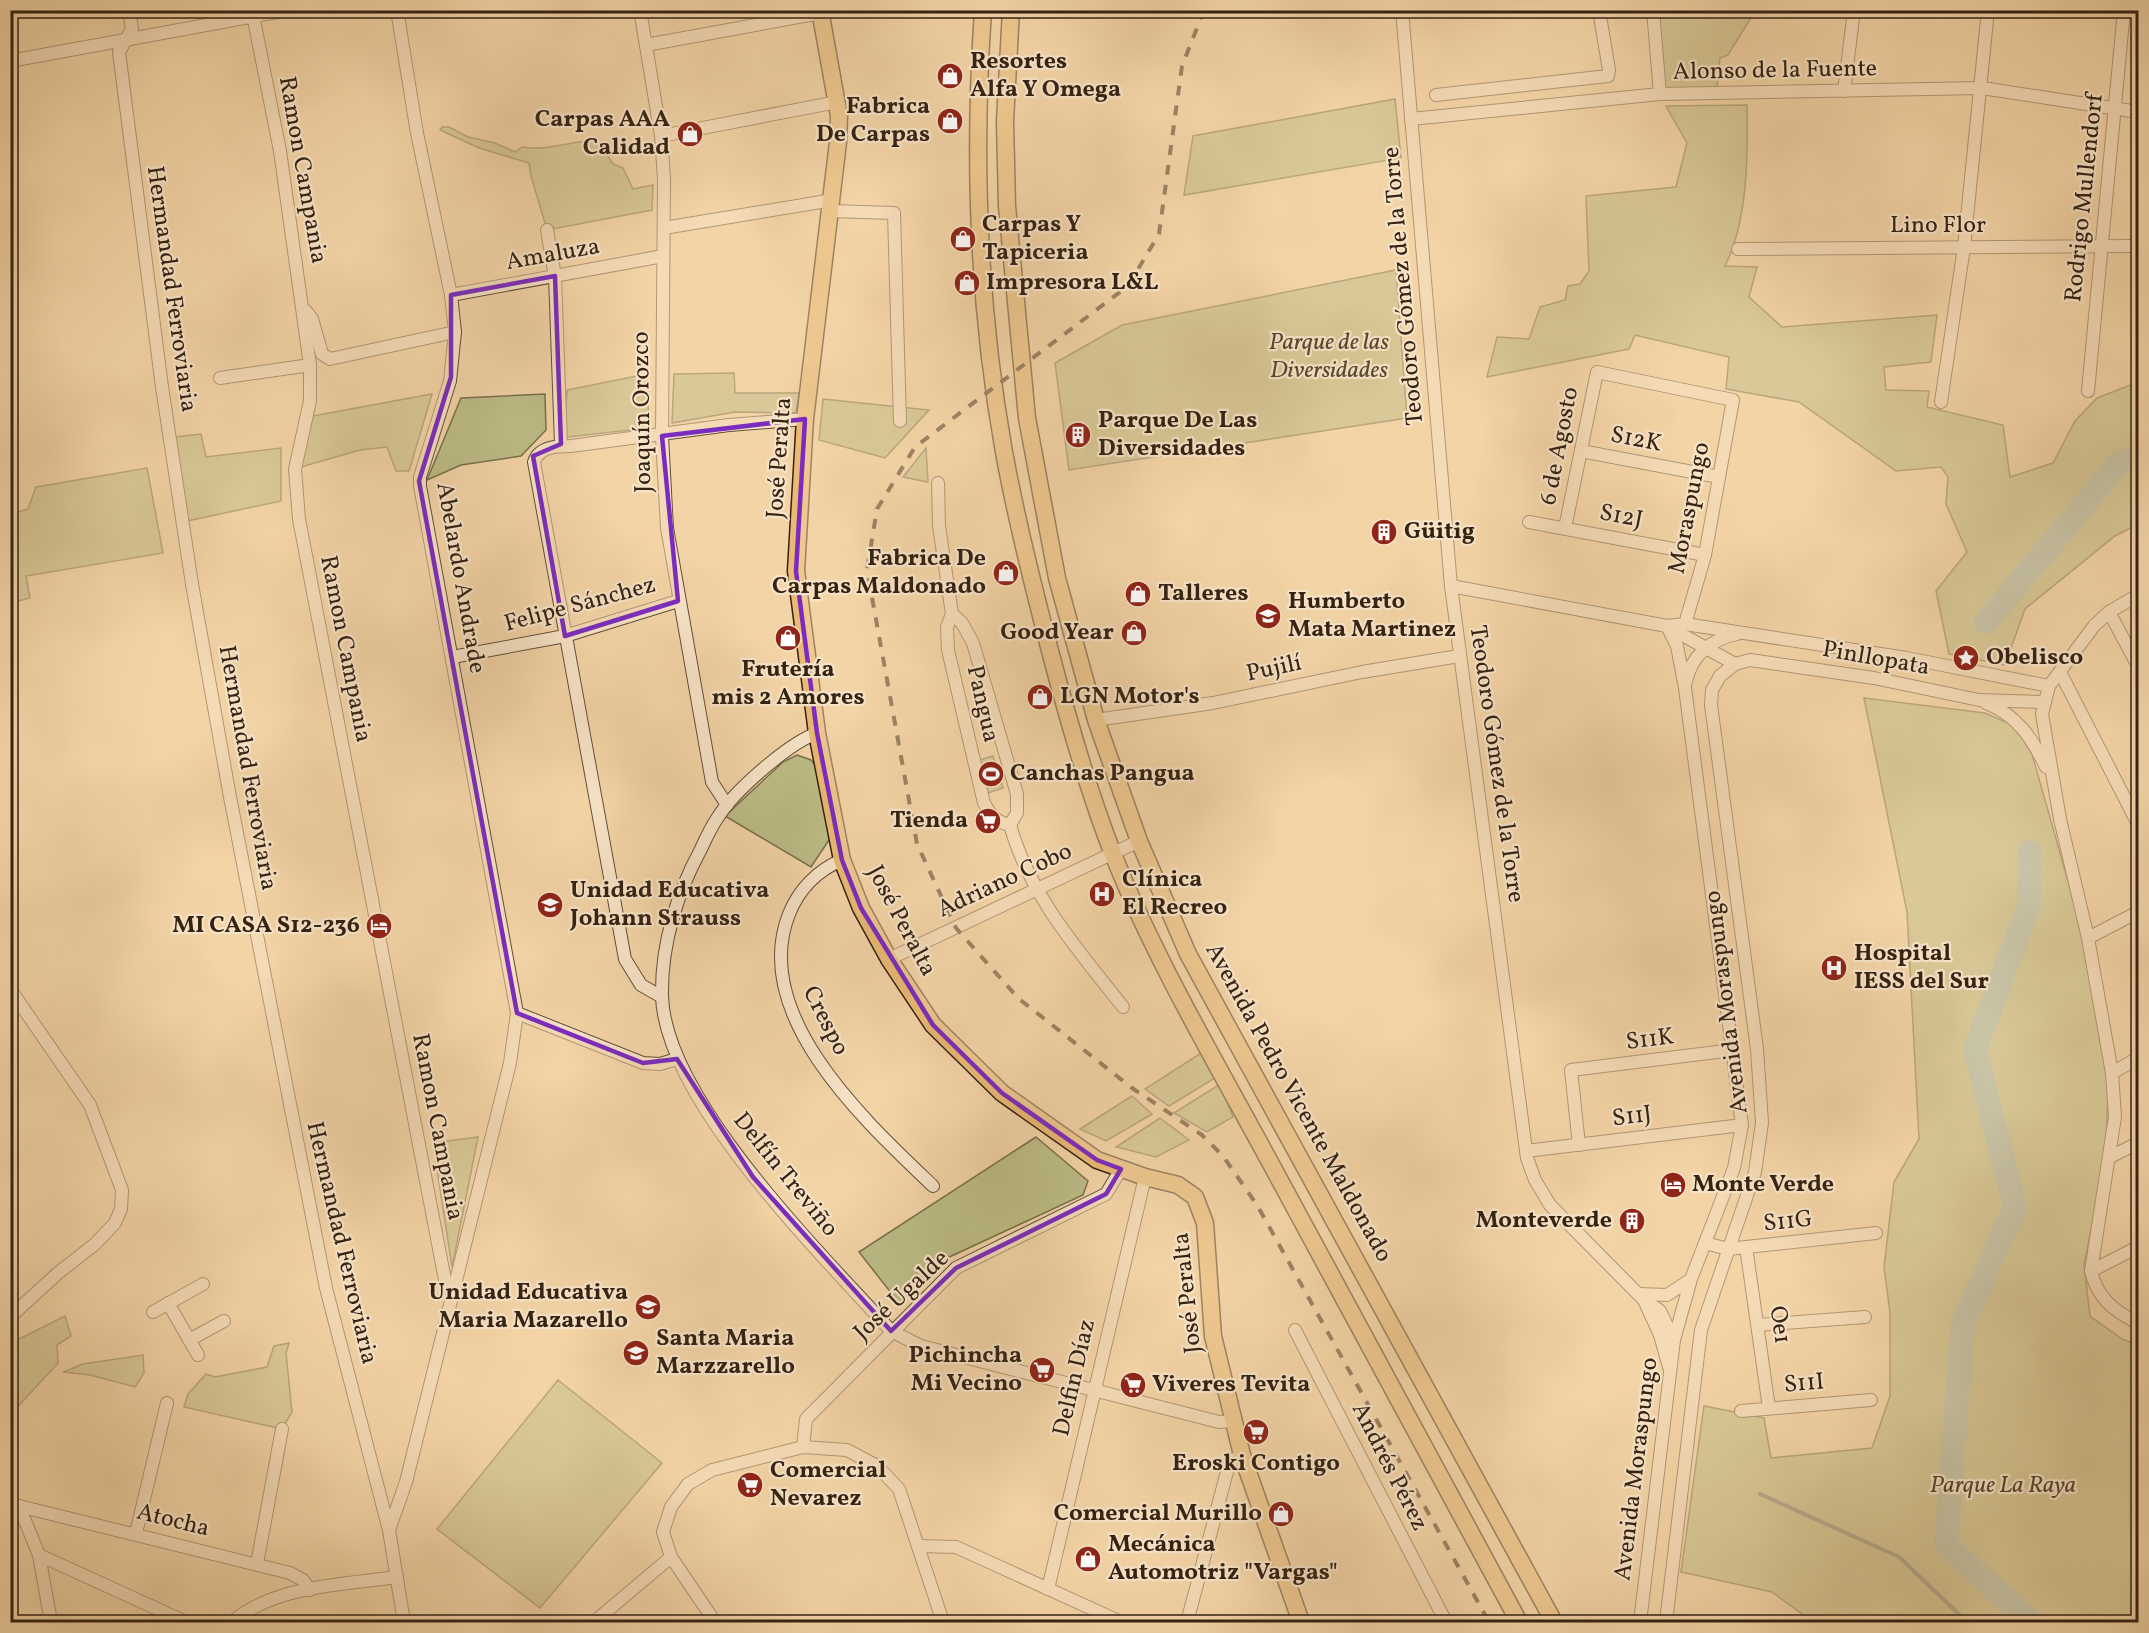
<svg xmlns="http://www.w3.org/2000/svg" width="2149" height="1633" font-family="Vollkorn,serif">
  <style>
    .green { fill: #bcbc86; stroke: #786f4c; stroke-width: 1.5 }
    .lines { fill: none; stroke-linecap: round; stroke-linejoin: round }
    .stream { stroke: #727c6e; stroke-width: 4 }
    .river { stroke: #9bb8ab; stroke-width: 24 }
    .minor-casing { stroke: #644e38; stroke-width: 14 }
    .major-casing { stroke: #342213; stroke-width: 19 }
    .minor { stroke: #f7e3c6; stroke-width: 12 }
    .major { stroke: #eaba74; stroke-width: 16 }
    .rail { stroke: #342213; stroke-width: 4; stroke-dasharray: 10 10; stroke-linecap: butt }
    .marked { fill: none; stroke: #7b2cbf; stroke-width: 4.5; stroke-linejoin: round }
    .labels { text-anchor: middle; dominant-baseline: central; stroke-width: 4.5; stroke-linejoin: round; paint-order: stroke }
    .poi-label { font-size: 24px; font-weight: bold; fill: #342213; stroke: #f7e3c6; text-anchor: start }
    .street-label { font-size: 24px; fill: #342213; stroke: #f7e3c6 }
    .park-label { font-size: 24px; font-style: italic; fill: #564830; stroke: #f7e3c6 }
  </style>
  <rect width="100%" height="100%" fill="#f3d4a7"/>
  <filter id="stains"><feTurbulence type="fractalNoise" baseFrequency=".00333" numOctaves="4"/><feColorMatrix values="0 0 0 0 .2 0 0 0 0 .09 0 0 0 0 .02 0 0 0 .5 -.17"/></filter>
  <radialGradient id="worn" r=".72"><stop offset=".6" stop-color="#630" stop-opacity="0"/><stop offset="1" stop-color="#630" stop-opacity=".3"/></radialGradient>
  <g class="green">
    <polygon points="1657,11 1755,11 1728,55 1720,58 1717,87 1660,89"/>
    <polygon points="1395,99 1401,158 1184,195 1193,136"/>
    <path d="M1747,105C1748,156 1748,220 1725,266L1757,267L1749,297L1782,327L1937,315L1931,362L1884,367L1886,390L1929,391L1927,407L2003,425L2010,477L2053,463L2075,421L2097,398L2138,382V524L2115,536L2025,609L2005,665L1949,654L1936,591L1967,552L1946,504L1948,477L1941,467L1896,471L1799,402L1726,389L1729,357L1635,335L1629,349L1487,377L1497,337L1529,339L1540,307L1565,300L1568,286L1580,284L1589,271L1586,196L1676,187L1687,143L1666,106Z"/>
    <path d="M442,127H449L468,137L495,143L515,152L522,147C547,151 572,141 597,140L613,164L623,168L633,189L653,185L652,210L547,230L531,176L529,163L479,148L440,130Z"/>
    <polygon points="1396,270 1407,418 1069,470 1055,363 1122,325"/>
    <polygon points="734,373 735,393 799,393 796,413 735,412 672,423 674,374"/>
    <polygon points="647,374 649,428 567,437 564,434 567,390"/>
    <polygon points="432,394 409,471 396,471 387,447 360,450 301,467 307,430 313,416"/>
    <polygon points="545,394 546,430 521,456 461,465 427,480 461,398"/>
    <polygon points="823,399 929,410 885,458 819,440"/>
    <polygon points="201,434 206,457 281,448 281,501 187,521 174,437"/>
    <polygon points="926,448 928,482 903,477"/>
    <polygon points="147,468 163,553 26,576 30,598 11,603 11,514 28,509 36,487"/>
    <polygon points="1864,698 1985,713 2015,726 2032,754 2084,938 2109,1073 2105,1160 2084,1265 2090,1316 2122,1339 2138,1345 2138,1622 1813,1622 1772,1592 1681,1572 1704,1406 1764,1418 1771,1458 1872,1448 1890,1396 1890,1313 1884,1267 1894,1182 1919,1139 1907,912"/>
    <polygon points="797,755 811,760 819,770 831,837 811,867 725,816 783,762"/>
    <polygon points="993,756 1003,788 988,793 979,760"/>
    <polygon points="1201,1053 1215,1078 1169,1106 1145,1089"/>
    <polygon points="1220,1084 1233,1117 1207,1132 1174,1113"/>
    <polygon points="1132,1096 1152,1114 1106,1141 1080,1129"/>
    <polygon points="1160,1118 1189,1140 1156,1157 1116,1147"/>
    <polygon points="478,1137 452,1267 433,1143"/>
    <polygon points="1036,1137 1088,1181 1083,1195 945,1259 899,1303 859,1252"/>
    <polygon points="65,1316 71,1336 57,1345 58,1363 11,1414 11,1343"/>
    <polygon points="289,1343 286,1353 292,1412 282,1429 184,1407 188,1394 206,1374 215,1377 267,1367 274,1346"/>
    <polygon points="143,1355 144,1373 135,1387 90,1375 63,1372 83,1364"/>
    <polygon points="558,1380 662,1463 540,1608 437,1529"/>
  </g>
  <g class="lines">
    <polyline class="stream" points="1760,1494 1899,1557 1963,1618 1986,1622"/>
    <g class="river">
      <polyline points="1986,622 2119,463 2138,458"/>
      <polyline points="2029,852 2029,905 1975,1050 2015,1207 1963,1324 1946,1545 2031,1622"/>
    </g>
    <defs>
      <g id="minor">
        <polyline points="129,10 132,29 119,52 162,387 192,584 230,797 326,1288 389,1530 404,1622"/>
        <polyline points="252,10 280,151 310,365 310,401 295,469 299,519 445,1280 453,1291"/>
        <polyline points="640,10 661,136 664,179 662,436 667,528 712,782 727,805"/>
        <polyline points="1402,10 1451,586 1527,1158 1535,1180 1550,1205 1644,1300 1660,1335 1669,1367"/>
        <polyline points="1653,10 1660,94"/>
        <polyline points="646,45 820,13"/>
        <polyline points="10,61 288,10"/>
        <polyline points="1844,91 1854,10"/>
        <polyline points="1436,95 1608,76 1609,70 1599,10"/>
        <polyline points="1411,119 1660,94 1982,88 2138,112"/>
        <polyline points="661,136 837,102"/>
        <polyline points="831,211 894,213 900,421"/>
        <polyline points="664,228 833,200"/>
        <polyline points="547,230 555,276 561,444"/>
        <polyline points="1738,249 2138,246"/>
        <polyline points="451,295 663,256"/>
        <polyline points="306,311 312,319 322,354 330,359 455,332"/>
        <polyline points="220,378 310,365"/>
        <polyline points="2088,391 2124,10"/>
        <polyline points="1941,402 1964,247 1988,10"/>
        <polyline points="1581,451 1719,477"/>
        <path d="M938,483L939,526L952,614L947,627L948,650L984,803C991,816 996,822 1010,825"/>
        <polyline points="1529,522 1705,555"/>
        <polyline points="1565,528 1597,372 1733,400 1705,555 1685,624"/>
        <polyline points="1451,586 1667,626 1685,624 1907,658 2049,686"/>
        <path d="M2138,595L2109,612L2094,626L2049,686L2042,714L2060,819L2088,938L2112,1073L2115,1117L2091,1271C2097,1298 2114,1311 2138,1323"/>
        <polyline points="2109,612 2138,666"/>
        <path d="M952,614L962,623L973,643L1017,794V813L1010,825C1030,896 1078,950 1123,1007"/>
        <polyline points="1668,627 1735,664"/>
        <polyline points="458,656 565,636 678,601"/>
        <polyline points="2060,672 2138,824"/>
        <path d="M1686,682C1691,656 1711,639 1737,634"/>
        <path d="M1986,703C2017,715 2032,738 2046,767"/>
        <polyline points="1096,720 1213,703 1362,672 1459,656"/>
        <path d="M817,733C788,744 735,790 718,817C711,827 706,838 701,849C677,893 661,945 662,996C665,1101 823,1255 891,1331L921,1346L1219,1422L1234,1421"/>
        <path d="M842,860C818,870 799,889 789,914C749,1016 867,1123 933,1186"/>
        <polyline points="2088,938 2138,912"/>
        <polyline points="889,959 1139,841"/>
        <polyline points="10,989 90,1105 122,1190 121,1209 115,1223 95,1244 58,1273 10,1317"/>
        <path d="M662,997L641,985L625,959L534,462C539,446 559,446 571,446L729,425L805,419"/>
        <polyline points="517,1013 643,1063 660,1064 677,1059"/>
        <polyline points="2112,1073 2138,1058"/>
        <polyline points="1579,1145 1571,1070 1733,1050"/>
        <polyline points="1526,1151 1742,1125"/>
        <polyline points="2110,1157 2138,1143"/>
        <polyline points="1705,1243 1728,1249 1876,1233"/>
        <polyline points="1746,1247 1769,1408"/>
        <polyline points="2091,1271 2138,1247"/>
        <polyline points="1639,1294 1667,1295 1690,1280"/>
        <polyline points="1645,1300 1660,1311 1674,1340"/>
        <polyline points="168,1303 198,1355"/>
        <polyline points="153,1312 203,1284"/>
        <polyline points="1758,1325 1865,1317"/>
        <polyline points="1295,1330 1446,1622"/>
        <polyline points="189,1340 224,1321"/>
        <polyline points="1741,1411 1871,1400"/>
        <polyline points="803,1447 806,1419 956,1268 1106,1194 1121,1169"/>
        <polyline points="19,1506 290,1573 303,1580 310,1590"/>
        <polyline points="19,1506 39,1555 51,1622"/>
        <polyline points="389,1530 406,1482 510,1063 517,1013 420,486 420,477 450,381 455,332 451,295 417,133 397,10"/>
        <polyline points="136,1533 167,1403"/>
        <polyline points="919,1546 956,1547 1121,1622"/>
        <polyline points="39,1555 186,1622"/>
        <polyline points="257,1564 282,1429"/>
        <polyline points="1048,1589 1145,1177"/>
        <path d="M232,1622C276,1585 342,1585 397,1577"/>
        <polyline points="594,1622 671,1557"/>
        <polyline points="715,1622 671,1557 663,1532 671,1507 688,1484 712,1470 803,1447 847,1450 877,1466 899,1489 943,1622"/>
        <polyline points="1187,1622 1228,1468 1233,1460 1242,1455"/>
        <polyline points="1640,1622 1674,1340 1691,1279 1734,1168 1742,1125 1685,688 1677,646 1667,626"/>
        <polyline points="1666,1622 1701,1330 1755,1172 1762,1123 1757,1049 1711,705 1712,690 1720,676 1735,664 1750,660 1874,678 1979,700 2043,702"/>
      </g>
      <g id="major">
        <polyline points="820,10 839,116 838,142 805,419 796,571 817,733 842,860 861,908 889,959 933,1025 1002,1093 1097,1160 1145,1177 1178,1185 1195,1197 1205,1223 1213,1336 1242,1455 1301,1622"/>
        <path d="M983,10C973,157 978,307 1004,452C1016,518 1032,582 1049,647C1067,716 1087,788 1113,854C1156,962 1216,1062 1271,1164C1354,1317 1437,1470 1519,1622"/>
        <polyline points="1011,10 1005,121 1007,206 1027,418 1057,578 1096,720 1139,841 1188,954 1554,1622"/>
      </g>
    </defs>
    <use href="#minor" class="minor-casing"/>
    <use href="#major" class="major-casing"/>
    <use href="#minor" class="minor"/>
    <use href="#major" class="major"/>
    <polyline class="rail" points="1204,10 1182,66 1159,234 1128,286 915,447 877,509 867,570 917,844 956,928 1018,998 1132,1088 1202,1135 1223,1156 1257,1205 1489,1622"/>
  </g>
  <path d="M0 0H2149V1633H0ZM555,276L561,444L533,456L565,636L678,601L662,436L805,419L796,571L817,733L842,860L861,908L933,1025L1002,1093L1097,1160L1121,1169L1106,1194L956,1268L891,1331L753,1177L677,1059L643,1063L517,1013L419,481L451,377V295Z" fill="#f3d4a7" fill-opacity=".55" fill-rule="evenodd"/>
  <path class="marked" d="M555,276L561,444L533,456L565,636L678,601L662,436L805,419L796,571L817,733L842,860L861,908L933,1025L1002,1093L1097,1160L1121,1169L1106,1194L956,1268L891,1331L753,1177L677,1059L643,1063L517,1013L419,481L451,377V295Z"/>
  <defs>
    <symbol id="shop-disc" viewBox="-11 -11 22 22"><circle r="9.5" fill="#8f2418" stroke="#f7e3c6"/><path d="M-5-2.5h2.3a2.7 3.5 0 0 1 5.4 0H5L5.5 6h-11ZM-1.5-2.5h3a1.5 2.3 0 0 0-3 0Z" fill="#fff"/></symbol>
    <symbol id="building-disc" viewBox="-11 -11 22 22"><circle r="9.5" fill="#8f2418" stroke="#f7e3c6"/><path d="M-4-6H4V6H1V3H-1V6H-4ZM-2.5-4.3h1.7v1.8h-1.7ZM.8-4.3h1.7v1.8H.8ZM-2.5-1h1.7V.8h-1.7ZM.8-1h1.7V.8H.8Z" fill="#fff"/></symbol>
    <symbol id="school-disc" viewBox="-11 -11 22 22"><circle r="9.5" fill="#8f2418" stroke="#f7e3c6"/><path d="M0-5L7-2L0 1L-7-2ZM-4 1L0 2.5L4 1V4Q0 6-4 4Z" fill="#fff"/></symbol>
    <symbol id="sight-disc" viewBox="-11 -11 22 22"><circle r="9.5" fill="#8f2418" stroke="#f7e3c6"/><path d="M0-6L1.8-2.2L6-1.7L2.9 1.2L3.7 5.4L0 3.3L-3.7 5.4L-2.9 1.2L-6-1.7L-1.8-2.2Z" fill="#fff"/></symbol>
    <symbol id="stadium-disc" viewBox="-11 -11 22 22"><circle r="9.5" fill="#8f2418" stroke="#f7e3c6"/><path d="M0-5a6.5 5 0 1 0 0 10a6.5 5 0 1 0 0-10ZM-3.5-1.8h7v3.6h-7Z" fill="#fff"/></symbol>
    <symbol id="supermarket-disc" viewBox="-11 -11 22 22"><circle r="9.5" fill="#8f2418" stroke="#f7e3c6"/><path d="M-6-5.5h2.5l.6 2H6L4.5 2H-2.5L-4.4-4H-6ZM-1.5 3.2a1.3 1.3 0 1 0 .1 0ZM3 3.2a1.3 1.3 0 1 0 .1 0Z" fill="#fff"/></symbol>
    <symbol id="hospital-disc" viewBox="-11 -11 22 22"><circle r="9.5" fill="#8f2418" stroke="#f7e3c6"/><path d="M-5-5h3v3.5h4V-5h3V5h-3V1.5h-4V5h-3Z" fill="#fff"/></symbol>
    <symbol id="hotel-disc" viewBox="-11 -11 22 22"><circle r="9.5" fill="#8f2418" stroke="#f7e3c6"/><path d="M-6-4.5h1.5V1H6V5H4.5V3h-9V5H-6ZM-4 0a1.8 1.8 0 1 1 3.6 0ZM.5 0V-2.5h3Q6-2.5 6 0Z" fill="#fff"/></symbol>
    <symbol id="university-disc" viewBox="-11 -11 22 22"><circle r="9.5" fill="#8f2418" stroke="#f7e3c6"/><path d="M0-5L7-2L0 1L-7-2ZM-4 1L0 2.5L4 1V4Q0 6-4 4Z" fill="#fff"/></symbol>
  </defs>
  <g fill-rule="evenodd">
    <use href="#shop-disc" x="935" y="61" width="30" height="30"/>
    <use href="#shop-disc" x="935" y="106" width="30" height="30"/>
    <use href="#shop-disc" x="675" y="119" width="30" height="30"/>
    <use href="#shop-disc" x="948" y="224" width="30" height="30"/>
    <use href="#shop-disc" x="952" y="268" width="30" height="30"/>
    <use href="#building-disc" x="1063" y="420" width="30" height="30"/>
    <use href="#building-disc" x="1369" y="517" width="30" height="30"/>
    <use href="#shop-disc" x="991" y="558" width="30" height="30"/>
    <use href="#shop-disc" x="1123" y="579" width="30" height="30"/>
    <use href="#school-disc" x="1253" y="601" width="30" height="30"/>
    <use href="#shop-disc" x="1119" y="618" width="30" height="30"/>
    <use href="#shop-disc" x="773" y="623" width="30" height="30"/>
    <use href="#sight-disc" x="1951" y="643" width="30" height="30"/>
    <use href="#shop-disc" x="1025" y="682" width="30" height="30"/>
    <use href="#stadium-disc" x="976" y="759" width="30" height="30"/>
    <use href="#supermarket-disc" x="973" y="806" width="30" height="30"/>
    <use href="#hospital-disc" x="1087" y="879" width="30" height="30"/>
    <use href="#school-disc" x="535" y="890" width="30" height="30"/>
    <use href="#hotel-disc" x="364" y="911" width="30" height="30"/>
    <use href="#hospital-disc" x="1819" y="953" width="30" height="30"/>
    <use href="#hotel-disc" x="1658" y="1170" width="30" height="30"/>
    <use href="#building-disc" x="1617" y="1206" width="30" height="30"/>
    <use href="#school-disc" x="633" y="1292" width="30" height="30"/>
    <use href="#university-disc" x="621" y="1338" width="30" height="30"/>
    <use href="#supermarket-disc" x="1027" y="1355" width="30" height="30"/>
    <use href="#supermarket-disc" x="1118" y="1370" width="30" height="30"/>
    <use href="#supermarket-disc" x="1241" y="1417" width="30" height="30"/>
    <use href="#supermarket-disc" x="735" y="1470" width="30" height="30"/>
    <use href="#shop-disc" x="1266" y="1499" width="30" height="30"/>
    <use href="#shop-disc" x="1073" y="1544" width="30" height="30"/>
  </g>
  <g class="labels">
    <g class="poi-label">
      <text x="970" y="62">Resortes<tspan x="970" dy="28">Alfa Y Omega</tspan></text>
      <text x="930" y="107" text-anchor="end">Fabrica<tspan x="930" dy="28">De Carpas</tspan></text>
      <text x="670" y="120" text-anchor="end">Carpas AAA<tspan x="670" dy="28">Calidad</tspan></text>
      <text x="982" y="225">Carpas Y<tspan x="982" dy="28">Tapiceria</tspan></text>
      <text x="986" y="283">Impresora L&amp;L</text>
      <text x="1098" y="421">Parque De Las<tspan x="1098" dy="28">Diversidades</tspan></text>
      <text x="1404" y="532">Güitig</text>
      <text x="986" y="559" text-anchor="end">Fabrica De<tspan x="986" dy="28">Carpas Maldonado</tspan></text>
      <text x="1158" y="594">Talleres</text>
      <text x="1288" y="602">Humberto<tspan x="1288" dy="28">Mata Martinez</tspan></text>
      <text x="1114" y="633" text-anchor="end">Good Year</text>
      <text x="1986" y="658">Obelisco</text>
      <text x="788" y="670" text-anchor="middle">Frutería<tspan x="788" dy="28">mis 2 Amores</tspan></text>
      <text x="1060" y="697">LGN Motor's</text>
      <text x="1010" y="774">Canchas Pangua</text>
      <text x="968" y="821" text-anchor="end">Tienda</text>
      <text x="1122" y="880">Clínica<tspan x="1122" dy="28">El Recreo</tspan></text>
      <text x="570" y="891">Unidad Educativa<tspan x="570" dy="28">Johann Strauss</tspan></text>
      <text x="360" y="926" text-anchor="end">MI CASA S12-236</text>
      <text x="1854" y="954">Hospital<tspan x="1854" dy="28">IESS del Sur</tspan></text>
      <text x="1692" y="1185">Monte Verde</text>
      <text x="1612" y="1221" text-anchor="end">Monteverde</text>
      <text x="628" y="1293" text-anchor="end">Unidad Educativa<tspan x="628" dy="28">Maria Mazarello</tspan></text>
      <text x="656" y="1339">Santa Maria<tspan x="656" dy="28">Marzzarello</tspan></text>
      <text x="1022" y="1356" text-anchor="end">Pichincha<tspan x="1022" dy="28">Mi Vecino</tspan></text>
      <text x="1152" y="1385">Viveres Tevita</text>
      <text x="1256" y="1464" text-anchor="middle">Eroski Contigo</text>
      <text x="770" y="1471">Comercial<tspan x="770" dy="28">Nevarez</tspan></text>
      <text x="1262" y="1514" text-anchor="end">Comercial Murillo</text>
      <text x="1108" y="1545">Mecánica<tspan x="1108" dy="28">Automotriz "Vargas"</tspan></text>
    </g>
    <g class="street-label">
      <text transform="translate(1775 71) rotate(-1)">Alonso de la Fuente</text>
      <text transform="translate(302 170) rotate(80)">Ramon Campania</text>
      <text transform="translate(2085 198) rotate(-84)">Rodrigo Mullendorf</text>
      <text x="1938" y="226">Lino Flor</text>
      <text transform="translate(553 255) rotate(-10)">Amaluza</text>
      <text transform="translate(1404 286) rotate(-95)">Teodoro Gómez de la Torre</text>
      <text transform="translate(171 289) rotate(82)">Hermandad Ferroviaria</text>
      <text transform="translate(643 412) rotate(-91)">Joaquín Orozco</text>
      <text transform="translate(1636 440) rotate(11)">S12K</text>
      <text transform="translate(1560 446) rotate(-79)">6 de Agosto</text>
      <text transform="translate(780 458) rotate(-86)">José Peralta</text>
      <text transform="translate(1690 508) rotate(-79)">Moraspungo</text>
      <text transform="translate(1621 517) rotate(11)">S12J</text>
      <text transform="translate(460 578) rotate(80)">Abelardo Andrade</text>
      <text transform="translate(580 605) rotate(-15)">Felipe Sánchez</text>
      <text transform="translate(345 649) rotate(79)">Ramon Campania</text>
      <text transform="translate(1876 659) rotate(10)">Pinllopata</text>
      <text transform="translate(1274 669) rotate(-12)">Pujilí</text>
      <text transform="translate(982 704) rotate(77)">Pangua</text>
      <text transform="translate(1496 764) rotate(82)">Teodoro Gómez de la Torre</text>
      <text transform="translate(247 768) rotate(80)">Hermandad Ferroviaria</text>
      <text transform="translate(1005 881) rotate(-25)">Adriano Cobo</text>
      <text transform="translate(901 921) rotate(62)">José Peralta</text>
      <text transform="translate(1727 1002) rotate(-97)">Avenida Moraspungo</text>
      <text transform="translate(825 1021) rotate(63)">Crespo</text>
      <text transform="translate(1650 1040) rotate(-7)">S11K</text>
      <text transform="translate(1298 1103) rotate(61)">Avenida Pedro Vicente Maldonado</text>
      <text transform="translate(1632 1117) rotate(-7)">S11J</text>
      <text transform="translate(437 1127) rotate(79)">Ramon Campania</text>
      <text transform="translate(785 1175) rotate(51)">Delfín Treviño</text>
      <text transform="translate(1788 1222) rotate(-6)">S11G</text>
      <text transform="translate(341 1243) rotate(77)">Hermandad Ferroviaria</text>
      <text transform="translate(1188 1293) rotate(-96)">José Peralta</text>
      <text transform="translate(902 1296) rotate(-43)">José Ugalde</text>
      <text transform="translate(1779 1325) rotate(82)">Oe1</text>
      <text transform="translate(1075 1378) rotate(-77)">Delfin Díaz</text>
      <text transform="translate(1804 1384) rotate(-5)">S11I</text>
      <text transform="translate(1389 1467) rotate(63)">Andrés Pérez</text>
      <text transform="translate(1637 1469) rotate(-83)">Avenida Moraspungo</text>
      <text transform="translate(173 1521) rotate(14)">Atocha</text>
    </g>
    <g class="park-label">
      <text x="1329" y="343">Parque de las<tspan x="1329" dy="28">Diversidades</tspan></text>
      <text x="2003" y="1486">Parque La Raya</text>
    </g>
  </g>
  <rect width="2149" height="1633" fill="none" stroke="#f3d4a7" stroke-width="36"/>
  <rect x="12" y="12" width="2125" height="1609" fill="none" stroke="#342213" stroke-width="3"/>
  <rect x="18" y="18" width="2113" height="1597" fill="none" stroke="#342213" stroke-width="1.5"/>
  <rect width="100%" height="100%" filter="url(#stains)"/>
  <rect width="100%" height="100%" fill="url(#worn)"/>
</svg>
